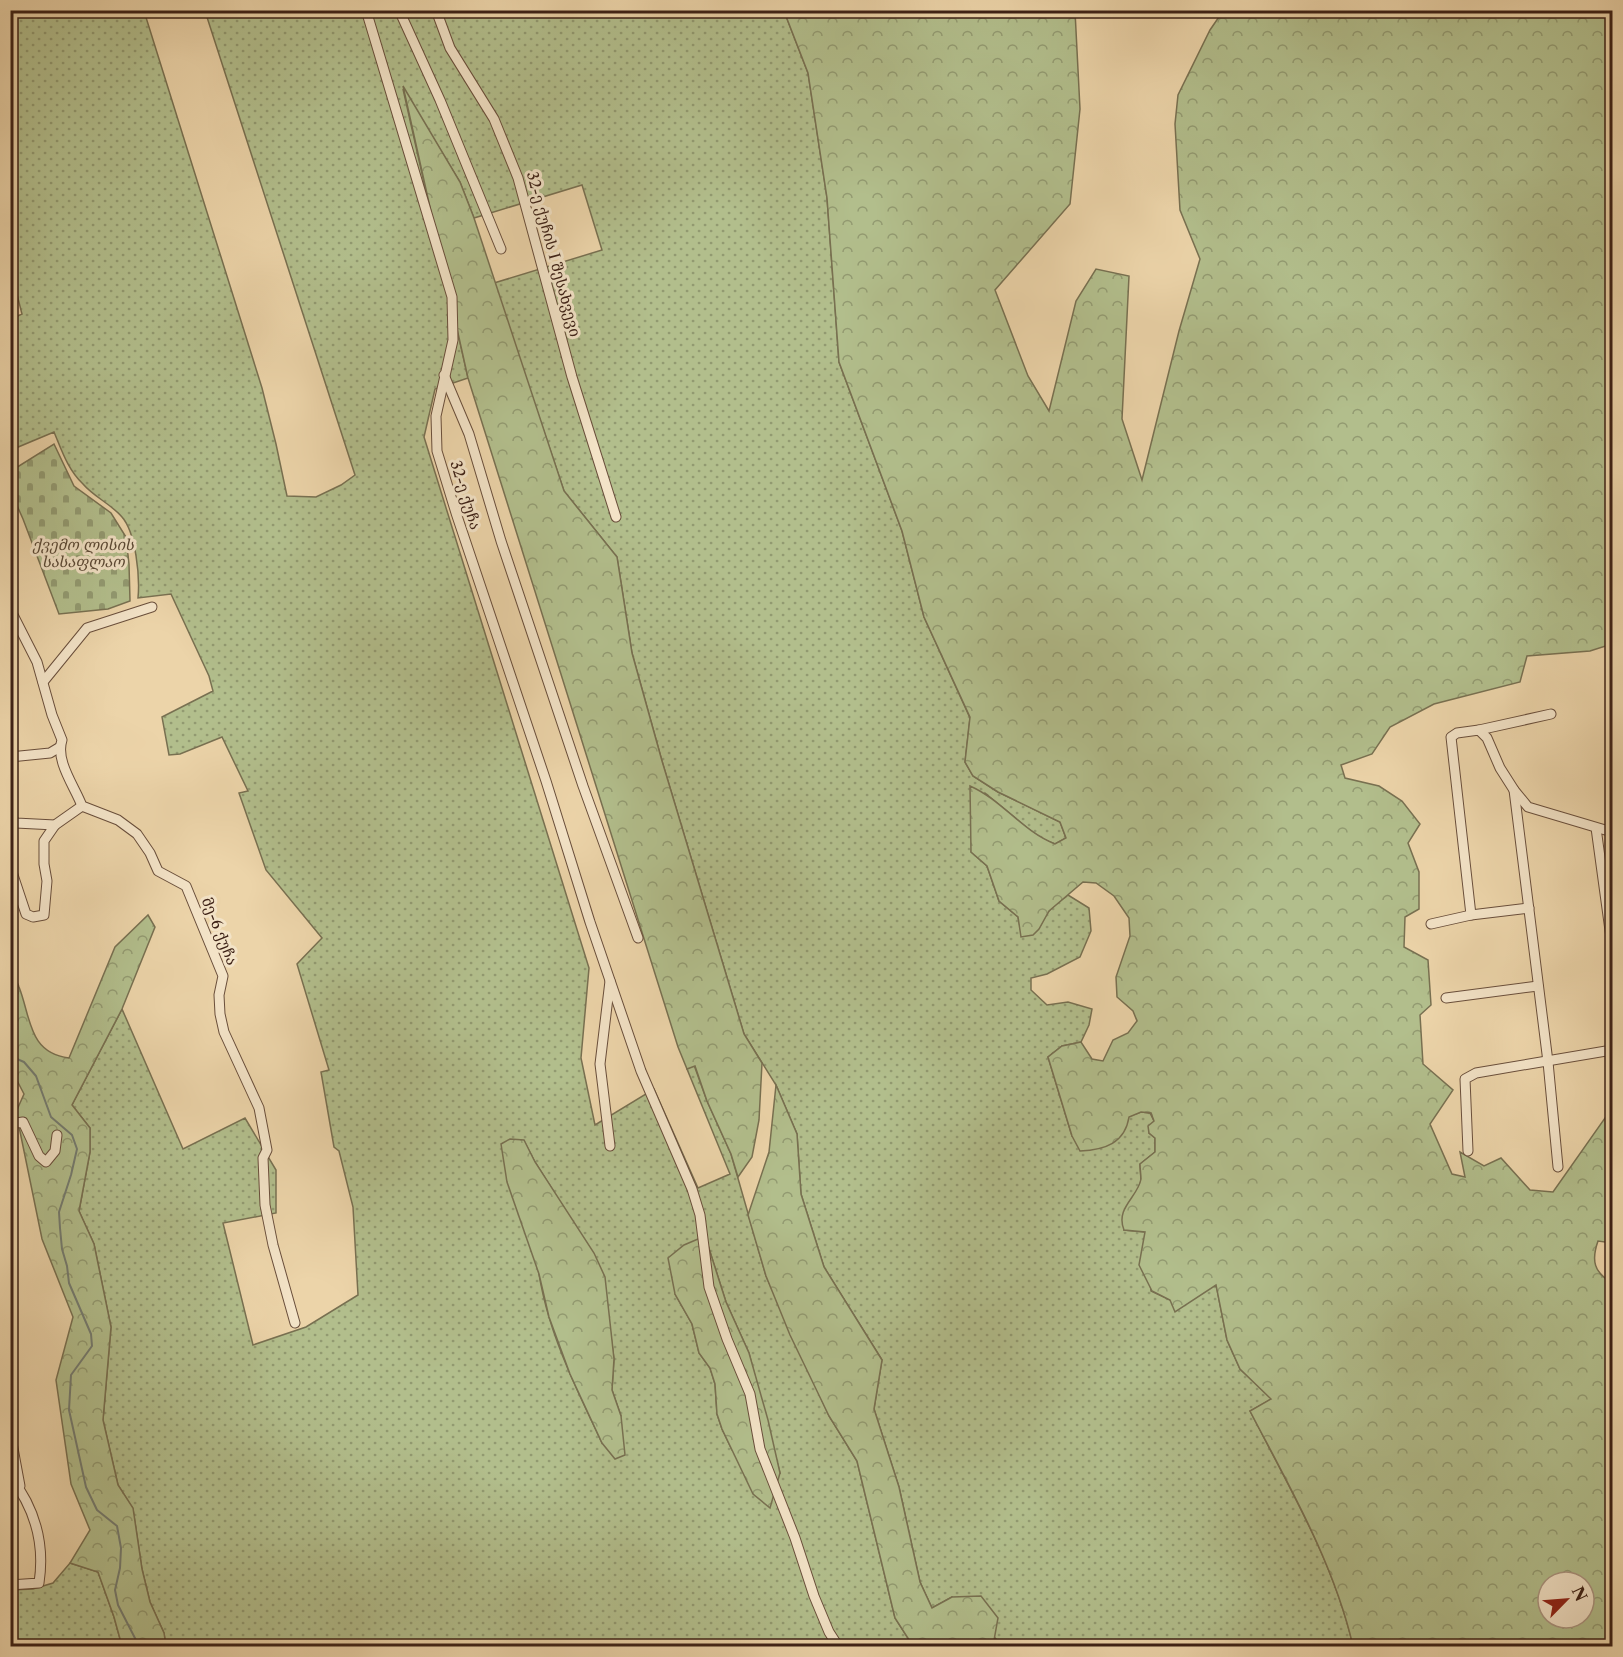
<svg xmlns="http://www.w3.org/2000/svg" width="1623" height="1657" font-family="'Libre Caslon Text','Noto Serif Georgian',serif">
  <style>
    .green { fill: url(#green-dots); stroke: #787051; stroke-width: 1.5; fill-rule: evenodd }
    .forest { fill: url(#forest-crowns); stroke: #787051; stroke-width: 1.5; fill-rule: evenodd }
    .cemetery { fill: url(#cemetery-stones); stroke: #787051; stroke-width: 1.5 }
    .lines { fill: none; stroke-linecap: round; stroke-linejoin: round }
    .stream { stroke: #747c71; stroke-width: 2 }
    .street-casing { stroke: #694e3b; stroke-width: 11 }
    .street { stroke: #f3e3c7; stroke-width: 9 }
    .labels { text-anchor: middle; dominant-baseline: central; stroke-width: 6; stroke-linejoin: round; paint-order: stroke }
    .street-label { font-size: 15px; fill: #3d2116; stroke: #f3e3c7 }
    .park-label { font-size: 15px; font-style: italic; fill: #5a4834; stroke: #f3e3c7 }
  </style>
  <defs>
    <pattern id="green-dots" width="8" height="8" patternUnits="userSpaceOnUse" patternTransform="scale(1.5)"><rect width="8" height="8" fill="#b2be8c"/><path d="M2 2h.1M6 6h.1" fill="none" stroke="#929a71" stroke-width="1.8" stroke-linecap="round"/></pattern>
    <pattern id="forest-crowns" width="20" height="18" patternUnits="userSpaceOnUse" patternTransform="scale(1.5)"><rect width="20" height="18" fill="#b2be8c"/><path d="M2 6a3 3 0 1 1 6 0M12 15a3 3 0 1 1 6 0" fill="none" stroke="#929a71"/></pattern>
    <pattern id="cemetery-stones" width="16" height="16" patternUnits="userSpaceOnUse" patternTransform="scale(1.5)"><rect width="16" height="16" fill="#b2be8c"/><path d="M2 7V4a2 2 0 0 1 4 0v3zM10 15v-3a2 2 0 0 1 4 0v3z" fill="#929a71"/></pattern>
  </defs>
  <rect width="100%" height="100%" fill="#ecd4a9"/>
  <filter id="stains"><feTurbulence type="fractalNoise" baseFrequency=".00333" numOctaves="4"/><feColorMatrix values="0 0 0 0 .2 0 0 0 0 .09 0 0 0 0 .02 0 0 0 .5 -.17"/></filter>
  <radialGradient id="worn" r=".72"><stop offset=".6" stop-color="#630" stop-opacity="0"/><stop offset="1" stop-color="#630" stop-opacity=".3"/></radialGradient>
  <g class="green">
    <path d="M11,11H144L262,388L276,444L287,496L316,497L341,485L355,475L205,11H784L808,73L827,198L839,362L902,531L924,617L970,718L965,762L973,776L998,792L1060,822L1066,838L1055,844L1040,838L985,793L971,852L987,866L999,901L1018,917L1022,936C1043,933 1038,925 1049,911C1054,905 1062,900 1068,895L1089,908L1091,931L1080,957L1047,974L1031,978V990L1047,1005L1068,1002L1092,1009L1089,1025L1081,1042L1062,1046L1048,1057L1072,1136L1141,1112L1150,1113L1154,1121L1149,1133L1155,1138V1152L1140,1164L1141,1181L1124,1230L1146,1232L1151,1291L1170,1300L1216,1284L1227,1340L1240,1369L1272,1399L1250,1411C1289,1487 1334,1563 1353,1646H993L996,1639L952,1597L932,1608L920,1582L899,1487L874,1409L882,1360L824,1267L801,1194L797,1134L776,1085L744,1034L662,761L632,653L617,557L564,491L494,283L602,250L582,185L474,218L460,182L403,89L468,378L435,389L424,437L589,968L581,1058L595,1125L654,1089L698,1188L730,1174L687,1069L694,1065L707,1101L731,1154L766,1276L829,1416L857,1461L895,1618L913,1646H166L164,1633L150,1602L142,1569L133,1509L118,1485L103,1420L111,1327L94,1244L79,1211L90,1152V1128L72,1105L122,1009L183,1149L245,1118L276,1170V1213L223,1223L253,1345L306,1327L358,1295L353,1207L339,1151L334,1147L321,1072L329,1070L297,964L322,938L266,870L239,793L248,791L222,737L180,754L169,755L162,717L213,691L209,676L171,594L138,598C140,577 136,533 122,517C111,504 94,497 83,484C68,470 62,451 54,432L11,450V319L22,314L10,267ZM524,1141L535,1162L576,1227L609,1322L614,1359L612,1390L621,1416L602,1443C583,1402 562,1361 549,1317C532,1261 531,1199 524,1141ZM705,1236L726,1302L749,1353L780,1473L732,1450L722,1429L717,1414L715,1384L710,1368L699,1353L692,1324L675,1294Z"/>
    <polygon points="70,1563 98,1572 114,1617 122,1646 11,1646 10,1590 33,1589 53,1583"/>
  </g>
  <g class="forest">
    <path d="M784,11H1075L1080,109L1070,204L995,290L1028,376L1049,411L1076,301L1096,269L1129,276L1122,419L1142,480L1179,331L1200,259L1180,210L1175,124L1178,95L1210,30L1223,11H1612V644L1590,651L1527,656L1520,682L1434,704L1390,727L1372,754L1341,765L1345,778L1379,786L1402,801L1420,824L1408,843L1419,872V909L1405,917L1404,947L1428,960L1431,1005L1420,1015L1423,1064L1453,1090L1430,1124L1452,1174L1465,1177L1460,1152L1484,1166L1501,1158L1530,1190L1553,1192L1612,1108V1243L1598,1241C1591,1261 1594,1272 1612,1283V1646H1353C1334,1563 1289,1486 1250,1411L1271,1399L1240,1369L1227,1340L1216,1285L1175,1312L1170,1300L1152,1291L1139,1265L1145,1232L1124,1230C1115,1208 1138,1197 1141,1179C1141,1175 1140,1169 1140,1164L1155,1152V1138L1149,1133L1148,1126L1154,1121L1151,1113L1141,1112L1129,1117C1125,1143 1105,1150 1080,1151L1072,1136L1048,1057L1062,1046L1081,1042L1092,1059L1103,1061L1113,1040L1128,1033L1137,1021L1133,1011L1117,997L1116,977L1130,936L1129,918L1114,896L1096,883L1083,882L1049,911L1039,929L1033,935L1021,937L1018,917L999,901L987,866L971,852L970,786C1002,800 1022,831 1055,844L1066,838L1060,822L998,792L973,776L965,762L970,717L924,617L902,531L839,362L827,198L808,73ZM1548,1582H1584V1618H1548Z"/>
    <polygon points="403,86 460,182 474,218 564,491 617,557 632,653 662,761 744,1034 762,1063 759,1120 752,1157 738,1177 731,1154 707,1101 695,1066 687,1069 678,1047 468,378"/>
    <path d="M148,915L155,927L122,1009L72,1105L90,1128V1152L79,1211L94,1244L111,1327L103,1420L118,1485L133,1508L142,1569L150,1602L164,1633L166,1646H122L114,1617L98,1572L70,1563L90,1530L71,1484L56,1380L73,1317L42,1239L16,1112L24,1094L11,1069L10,970C13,975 17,981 19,987C31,1017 28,1053 69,1058L115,947Z"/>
    <polygon points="776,1085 797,1134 801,1194 824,1267 882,1360 874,1409 899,1487 920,1582 932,1608 952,1597 981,1596 998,1618 993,1646 913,1646 895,1618 857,1461 829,1416 790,1335 766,1276 748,1215 769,1152"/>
    <polygon points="510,1139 524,1140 535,1162 594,1253 605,1277 614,1359 612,1390 621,1416 625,1455 615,1459 602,1443 570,1374 549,1317 539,1274 507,1182 501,1144"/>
    <polygon points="705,1236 726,1302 749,1353 768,1420 780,1473 770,1508 753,1494 722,1429 717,1414 715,1384 710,1368 699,1353 692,1324 675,1294 668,1258 684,1245"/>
  </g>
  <polygon class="cemetery" points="54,444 74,486 111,513 126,537 129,564 130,601 108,609 59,614 23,519 11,492 11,471"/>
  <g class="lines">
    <polyline class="stream" points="10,1056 24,1062 36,1076 51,1117 72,1135 77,1149 71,1175 59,1212 60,1228 62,1249 67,1266 69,1283 91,1334 92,1346 71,1375 69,1410 86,1487 97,1510 117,1526 121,1548 120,1568 115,1590 118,1605 139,1646"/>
    <defs>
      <g id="street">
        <polyline points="366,10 452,297 453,340 436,416 437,451 456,513 546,781 590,922 641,1071 692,1189 700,1215 709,1287 727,1339 750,1394 760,1449 795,1538 814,1596 829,1632 838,1646"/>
        <polyline points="399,10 440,100 501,249"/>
        <polyline points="436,10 450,48 494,119 518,178 572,377 616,517"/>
        <polyline points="444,375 469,434 501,541 583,786 638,938"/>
        <path d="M10,609L37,662L52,715L62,740C55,761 75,787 82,806L118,820L137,834L150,853L158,871L186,886L223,976L219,995L220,1014L224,1032L259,1108L267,1150L263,1158L265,1205L273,1245L295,1323"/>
        <polyline points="43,682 87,628 152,607"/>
        <polyline points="1479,730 1551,714"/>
        <polyline points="10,757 50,753 60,747"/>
        <polyline points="1514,790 1548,1062 1558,1167"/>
        <polyline points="10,816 16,823 55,825 82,806"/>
        <polyline points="1596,828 1612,945"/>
        <polyline points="10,866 26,914 33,917 44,915 47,881 44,864 44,841 55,825"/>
        <polyline points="1471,915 1451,737 1457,733 1479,730 1487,738 1500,768 1514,790 1528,807 1612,832"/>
        <polyline points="1431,924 1471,915 1529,908"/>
        <polyline points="1446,998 1538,986"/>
        <polyline points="10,1124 23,1122 39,1156 46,1162 55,1151 57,1135"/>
        <polyline points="610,1146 600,1064 610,981"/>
        <polyline points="1468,1151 1465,1079 1476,1073 1612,1050"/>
        <polyline points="10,1432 20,1486"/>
        <path d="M10,1476C35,1508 45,1544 39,1583L10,1585"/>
      </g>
    </defs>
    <use href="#street" class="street-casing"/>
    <use href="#street" class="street"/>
  </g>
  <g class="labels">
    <g class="street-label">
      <text transform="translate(554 254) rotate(75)">32-ე ქუჩის I შესახვევი</text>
      <text transform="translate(466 495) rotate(73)">32-ე ქუჩა</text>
      <text transform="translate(220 931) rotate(68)">მე-6 ქუჩა</text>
    </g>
    <g class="park-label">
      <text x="83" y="544">ქვემო ლისის<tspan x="83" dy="17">სასაფლაო</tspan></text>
    </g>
  </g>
  <rect width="1623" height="1657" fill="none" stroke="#ecd4a9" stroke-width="36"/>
  <rect x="12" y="12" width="1599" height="1633" fill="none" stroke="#3d2116" stroke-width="3"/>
  <rect x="18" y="18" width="1587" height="1621" fill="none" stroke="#3d2116" stroke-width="1.5"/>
  <g transform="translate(1566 1600) rotate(65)"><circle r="28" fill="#f3e3c7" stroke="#aa9580" stroke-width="1.5"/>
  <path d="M0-4.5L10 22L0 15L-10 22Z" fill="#8f2418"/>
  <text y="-9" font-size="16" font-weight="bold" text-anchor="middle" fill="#3d2116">N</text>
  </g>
  <rect width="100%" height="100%" filter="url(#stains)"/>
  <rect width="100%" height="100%" fill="url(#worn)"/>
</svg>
